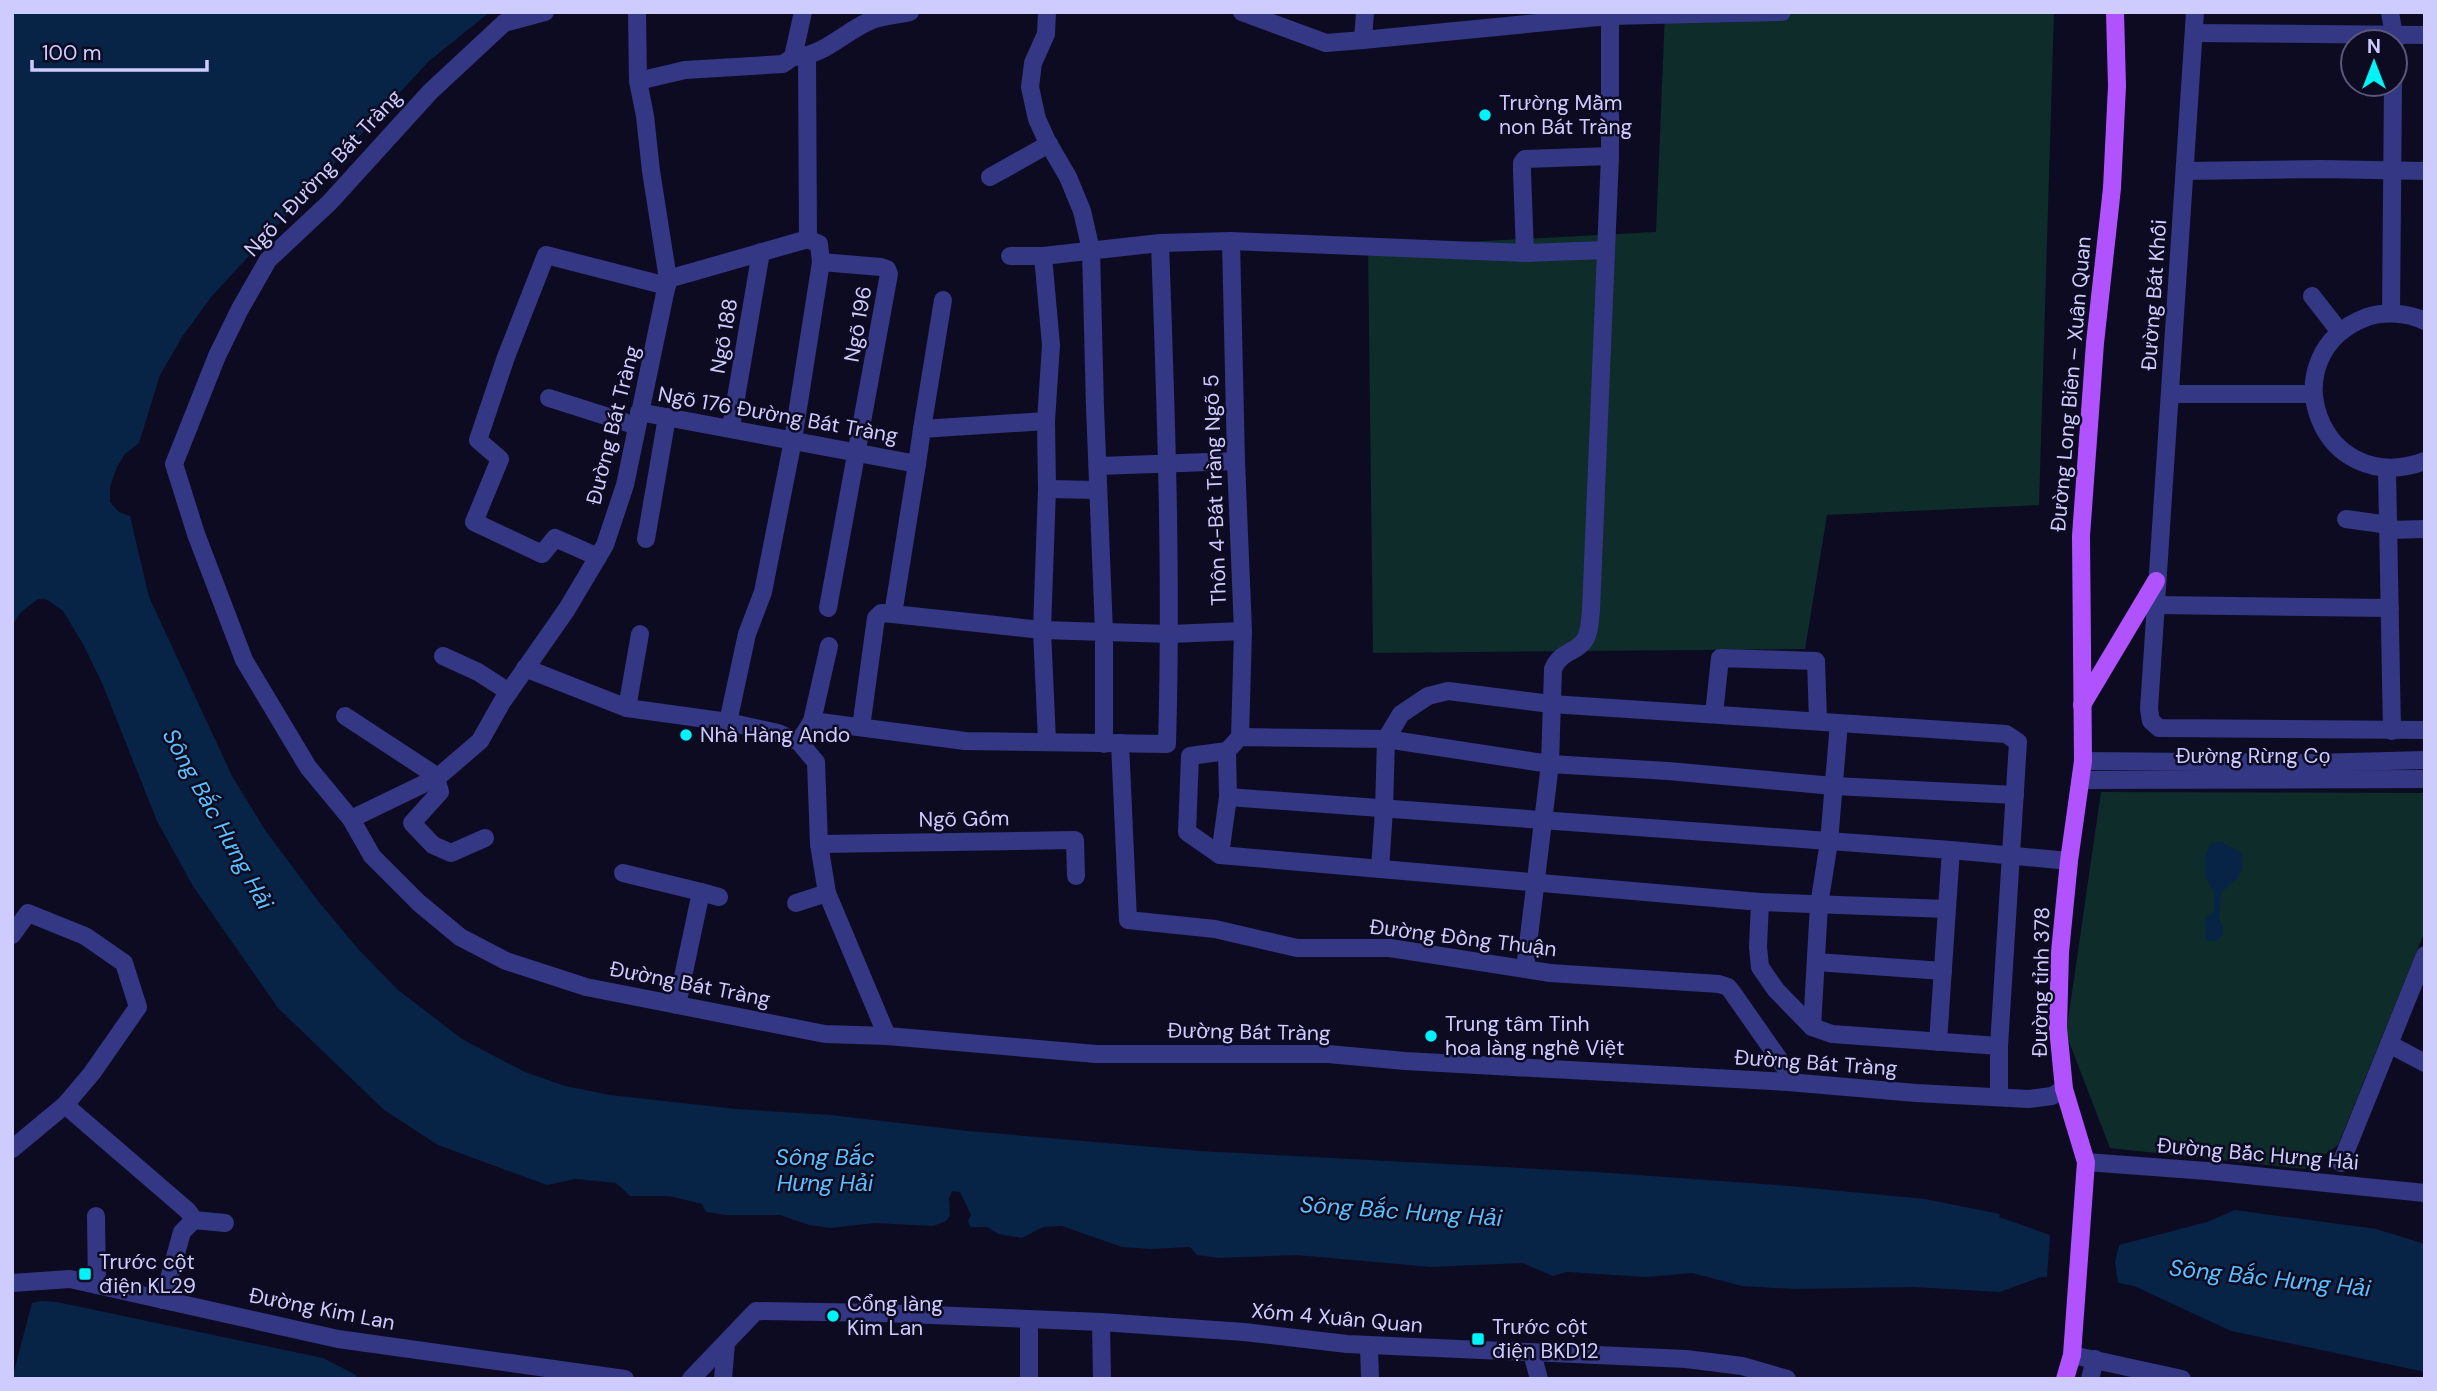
<svg xmlns="http://www.w3.org/2000/svg" width="2437" height="1391" font-family="'DM Sans',sans-serif">
  <style>
    .green { fill: #0e2c29 }
    .water { fill: #072345 }
    .lines { fill: none; stroke-linecap: round; stroke-linejoin: round }
    .minor { stroke: #333784; stroke-width: 18 }
    .major { stroke: #b053ff; stroke-width: 18 }
    .poi-dot { fill: #00f3f7; stroke: #0d0b22; stroke-width: 2.5 }
    .labels { text-anchor: middle; dominant-baseline: central; stroke-width: 5; stroke-linejoin: round; paint-order: stroke }
    .poi-label { font-size: 21px; fill: #ceccff; stroke: #0d0b22; text-anchor: start }
    .street-label { font-size: 21px; fill: #ceccff; stroke: #0d0b22 }
    .water-label { font-size: 23px; font-style: italic; fill: #5ac1ff; stroke: #0d0b22 }
  </style>
  <rect width="100%" height="100%" fill="#0d0b22"/>
  <g class="green">
    <polygon points="1665,12 2054,12 2039,505 1827,515 1805,649 1373,653 1368,247 1656,232"/>
    <polygon points="2101,792 2425,793 2425,931 2338,1145 2305,1169 2110,1148 2066,1034"/>
  </g>
  <g class="water">
    <polygon points="12,12 490,12 429,61 212,296 182,337 160,375 139,443 125,454 117,467 110,487 110,502 119,512 130,516 149,597 232,776 265,830 318,901 359,950 398,990 462,1039 525,1072 565,1086 610,1095 736,1109 831,1115 968,1131 1200,1151 1596,1172 1789,1186 1925,1199 2000,1214 1999,1217 2050,1235 2047,1277 2041,1277 2000,1292 1913,1287 1795,1289 1742,1286 1692,1273 1646,1277 1566,1272 1553,1276 1522,1263 1431,1267 1296,1255 1219,1258 1197,1255 1190,1247 1151,1249 1122,1247 1062,1226 1043,1227 1022,1238 998,1234 987,1227 970,1227 968,1221 971,1215 960,1192 952,1191 949,1199 950,1216 946,1221 933,1226 874,1223 831,1228 809,1225 780,1215 726,1215 706,1212 702,1204 669,1196 630,1196 616,1183 575,1179 547,1185 438,1145 384,1110 278,1008 193,886 157,821 102,683 83,644 63,611 46,599 38,599 20,613 12,626"/>
    <path d="M2220,841L2242,854C2246,876 2235,879 2221,893L2219,918L2223,929L2222,936L2215,941L2206,940L2205,918L2214,912V892L2205,876V858L2210,844Z"/>
    <polygon points="2235,1210 2376,1229 2425,1244 2425,1372 2231,1331 2134,1286 2118,1283 2115,1262 2119,1245 2207,1222"/>
    <polygon points="41,1301 57,1302 323,1358 356,1375 356,1379 12,1379 32,1303"/>
  </g>
  <g class="lines">
    <g class="minor">
      <polyline points="545,12 504,23 430,92 330,202 268,260 240,309 217,356 174,464 196,534 244,660 308,767 351,819 372,856 419,903 460,937 506,961 586,987 825,1034 887,1036 1096,1054 1328,1054 1405,1061 1788,1082 1916,1093 2029,1099 2052,1096 2064,1089"/>
      <polyline points="637,12 638,81 645,116 651,171 668,279"/>
      <polyline points="1047,12 1046,34 1033,63 1030,87 1033,101 1037,119 1047,141 1068,177 1082,211 1091,250 1095,407 1104,632 1104,744"/>
      <polyline points="1242,12 1326,43 1363,40 1365,12"/>
      <polyline points="2195,12 2149,709 2151,721 2159,728 2425,730"/>
      <polyline points="2390,12 2395,42"/>
      <polyline points="2194,33 2425,35"/>
      <polyline points="1363,40 1609,16 1782,12"/>
      <polyline points="793,57 803,12"/>
      <path d="M638,81L685,70L783,64L793,57C824,57 844,31 872,20C883,16 898,15 910,12"/>
      <polyline points="2185,171 2322,169 2425,171"/>
      <polyline points="990,177 1049,144"/>
      <polyline points="1231,241 1236,461 1243,631 1240,737"/>
      <polyline points="1525,253 1522,172 1522,163 1525,159 1610,156"/>
      <polyline points="1010,256 1043,256 1160,243 1231,241 1525,253 1606,250"/>
      <polyline points="1043,256 1051,345 1046,421 1047,489 1042,630 1047,741"/>
      <polyline points="821,262 881,267 887,269 889,274 828,608"/>
      <polyline points="2312,296 2340,332"/>
      <polyline points="2391,313 2393,84"/>
      <path d="M2425,321C2408,313 2385,311 2367,317C2268,354 2319,500 2425,461"/>
      <polyline points="2170,394 2313,394"/>
      <polyline points="549,398 637,426"/>
      <polyline points="639,412 917,464 922,429 1046,421"/>
      <polyline points="731,427 761,252"/>
      <polyline points="922,429 943,300"/>
      <polyline points="917,464 893,614 1042,630 1170,634 1243,631"/>
      <polyline points="1099,466 1236,461"/>
      <polyline points="2387,469 2392,731"/>
      <polyline points="1047,489 1098,490"/>
      <polyline points="2346,519 2389,525"/>
      <polyline points="2389,530 2425,529"/>
      <polyline points="646,539 667,417"/>
      <polyline points="598,557 555,538 542,554 474,522 500,459 478,440 506,357 546,255 667,286"/>
      <polyline points="2155,605 2390,608"/>
      <polyline points="443,656 478,672 509,692"/>
      <polyline points="525,668 627,708 728,722 778,733 799,742 816,762 819,844 827,893 887,1036"/>
      <polyline points="627,708 640,634"/>
      <polyline points="1714,714 1720,658 1816,661 1818,721"/>
      <polyline points="345,716 438,777"/>
      <polyline points="812,721 829,646"/>
      <polyline points="728,722 747,634 763,592 793,440 821,262 819,244 808,239"/>
      <polyline points="861,727 876,618 881,613 893,614"/>
      <path d="M799,742L812,721L965,741L1167,744C1172,576 1166,410 1160,243"/>
      <polyline points="1120,743 1128,920 1215,929 1297,948 1390,948 1550,973 1719,984 1728,987 1732,992 1795,1082"/>
      <polyline points="2083,761 2312,763 2425,760"/>
      <polyline points="436,778 440,792 412,823 433,845 451,853 485,838"/>
      <polyline points="2081,780 2425,779"/>
      <polyline points="1228,797 1951,850 1938,1042"/>
      <polyline points="351,819 438,777 480,741 502,702 567,609 605,545 625,485 668,279 808,239 807,57"/>
      <polyline points="819,844 1075,840 1076,876"/>
      <polyline points="1951,850 2069,861"/>
      <polyline points="1220,855 1187,832 1190,756 1227,751"/>
      <polyline points="1380,869 1384,810 1386,739 1401,714 1428,696 1448,691 1551,704 2006,734 2018,742 1999,1046"/>
      <polyline points="623,873 701,892 677,1005"/>
      <polyline points="701,892 719,897"/>
      <polyline points="1760,902 1947,909"/>
      <polyline points="796,903 827,893"/>
      <polyline points="12,935 28,913 85,936 124,963 138,1007 92,1073 65,1105 12,1149"/>
      <polyline points="1816,962 1943,971"/>
      <path d="M1525,969L1550,764L1553,669C1561,650 1578,653 1586,638C1590,630 1590,619 1591,610L1610,156V12"/>
      <polyline points="1812,1027 1819,905 1829,842 1839,723"/>
      <polyline points="2389,1044 2425,1063"/>
      <polyline points="1999,1097 1999,1046 1832,1034 1812,1027 1776,990 1760,967 1758,947 1760,902 1220,855 1228,797 1227,751 1240,737 1386,739 1550,764 1668,771 1834,786 2015,795"/>
      <polyline points="65,1105 188,1211 194,1220"/>
      <polyline points="2086,1162 2207,1171 2425,1193"/>
      <polyline points="2341,1163 2425,955"/>
      <polyline points="96,1216 97,1285"/>
      <polyline points="12,1283 70,1279 338,1339 625,1379"/>
      <polyline points="163,1300 182,1232 194,1220 225,1223"/>
      <polyline points="1029,1319 1029,1379"/>
      <polyline points="1101,1322 1102,1379"/>
      <polyline points="1369,1346 1370,1379"/>
      <polyline points="1532,1353 1539,1379"/>
      <polyline points="2072,1355 2182,1379"/>
      <polyline points="691,1379 756,1311 881,1313 1101,1322 1244,1332 1347,1344 1686,1359 1742,1366 1787,1379"/>
      <polyline points="723,1379 726,1343"/>
      <polyline points="2090,1379 2095,1359"/>
    </g>
    <g class="major">
      <polyline points="2082,705 2156,581"/>
      <polyline points="2065,1379 2072,1355 2086,1162 2064,1089 2058,1028 2060,952 2069,861 2083,761 2081,536 2095,343 2112,188 2117,86 2115,12"/>
    </g>
  </g>
  <g class="poi-dot">
    <circle cx="1485" cy="115" r="7"/>
    <circle cx="686" cy="735" r="7"/>
    <circle cx="1431" cy="1036" r="7"/>
    <rect x="78" y="1267" width="14" height="14" rx="3.5"/>
    <circle cx="833" cy="1316" r="7"/>
    <rect x="1471" y="1332" width="14" height="14" rx="3.5"/>
  </g>
  <g class="labels">
    <g class="poi-label">
      <text x="1499" y="103">Trường Mầm<tspan x="1499" dy="24">non Bát Tràng</tspan></text>
      <text x="700" y="735">Nhà Hàng Ando</text>
      <text x="1445" y="1024">Trung tâm Tinh<tspan x="1445" dy="24">hoa làng nghề Việt</tspan></text>
      <text x="99" y="1262">Trước cột<tspan x="99" dy="24">điện KL29</tspan></text>
      <text x="847" y="1304">Cổng làng<tspan x="847" dy="24">Kim Lan</tspan></text>
      <text x="1492" y="1327">Trước cột<tspan x="1492" dy="24">điện BKD12</tspan></text>
    </g>
    <g class="street-label">
      <text transform="translate(323 173) rotate(-47)">Ngõ 1 Đường Bát Tràng</text>
      <text transform="translate(2154 295) rotate(-86)">Đường Bát Khối</text>
      <text transform="translate(858 324) rotate(-80)">Ngõ 196</text>
      <text transform="translate(724 336) rotate(-80)">Ngõ 188</text>
      <text transform="translate(2071 384) rotate(-85)">Đường Long Biên – Xuân Quan</text>
      <text transform="translate(778 415) rotate(10)">Ngõ 176 Đường Bát Tràng</text>
      <text transform="translate(613 425) rotate(-76)">Đường Bát Tràng</text>
      <text transform="translate(1215 490) rotate(-92)">Thôn 4-Bát Tràng Ngõ 5</text>
      <text x="2253" y="756">Đường Rừng Cọ</text>
      <text transform="translate(964 819) rotate(-1)">Ngõ Gốm</text>
      <text transform="translate(1463 938) rotate(7)">Đường Đồng Thuận</text>
      <text transform="translate(2041 982) rotate(-89)">Đường tỉnh 378</text>
      <text transform="translate(690 984) rotate(11)">Đường Bát Tràng</text>
      <text transform="translate(1249 1032) rotate(1)">Đường Bát Tràng</text>
      <text transform="translate(1816 1063) rotate(4)">Đường Bát Tràng</text>
      <text transform="translate(2258 1154) rotate(5)">Đường Bắc Hưng Hải</text>
      <text transform="translate(322 1309) rotate(11)">Đường Kim Lan</text>
      <text transform="translate(1337 1318) rotate(5)">Xóm 4 Xuân Quan</text>
    </g>
    <g class="water-label">
      <text transform="translate(218 819) rotate(61)">Sông Bắc Hưng Hải</text>
      <text x="825" y="1157">Sông Bắc<tspan x="825" dy="26">Hưng Hải</tspan></text>
      <text transform="translate(1401 1211) rotate(4)">Sông Bắc Hưng Hải</text>
      <text transform="translate(2270 1278) rotate(6)">Sông Bắc Hưng Hải</text>
    </g>
  </g>
  <rect width="2437" height="1391" fill="none" stroke="#ceccff" stroke-width="28"/>
  <g transform="translate(2374 63)"><circle r="33" fill="#0d0b22" stroke="#5a587a" stroke-width="2"/>
  <path d="M0-5L12 26L0 18L-12 26Z" fill="#00f3f7"/>
  <text y="-10" font-size="19" font-weight="bold" text-anchor="middle" fill="#ceccff">N</text>
  </g>
  <path d="M32 60v10h175v-10" fill="none" stroke="#ceccff" stroke-width="3.5"/>
  <text x="42" y="60" font-size="21" fill="#ceccff" stroke="#0d0b22" stroke-width="5" paint-order="stroke">100 m</text>
</svg>
